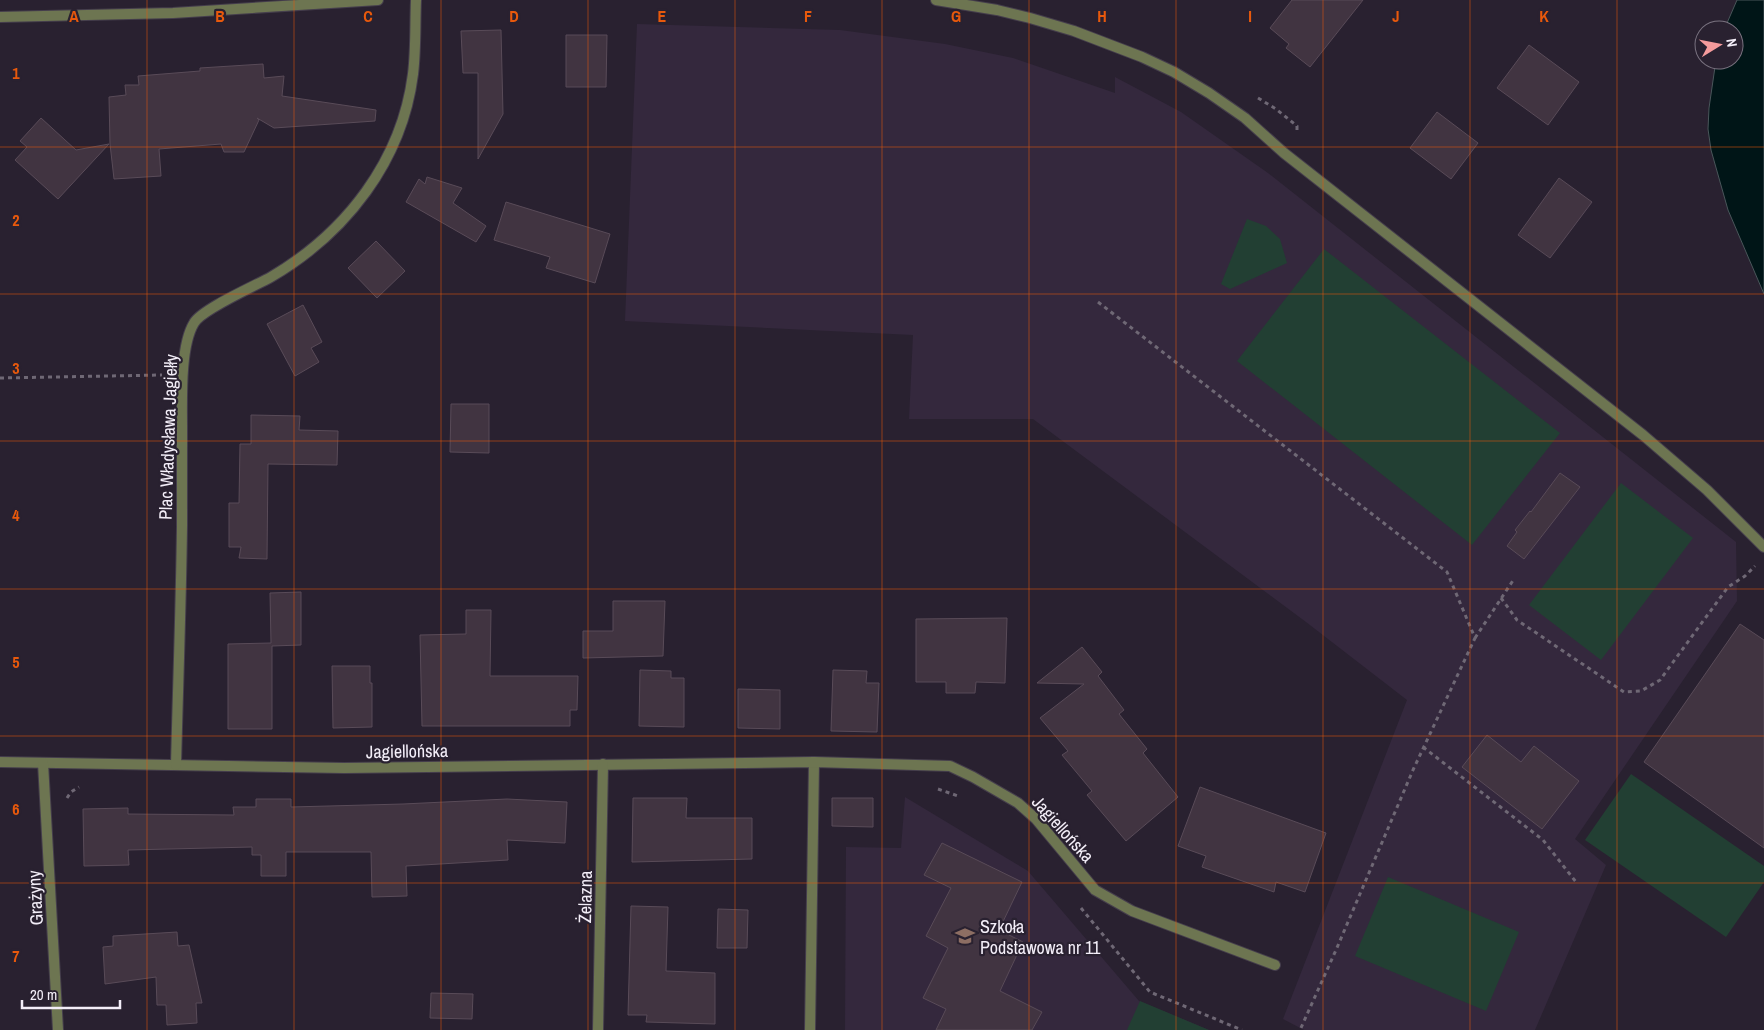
<svg xmlns="http://www.w3.org/2000/svg" width="1764" height="1030" font-family="'Archivo Narrow',sans-serif">
  <style>
    .built { fill: #34283d }
    .pitch { fill: #223f33 }
    .water { fill: #001517; stroke: #49565a }
    .building { fill: #413441; stroke: #594b58 }
    .lines { fill: none; stroke-linecap: round; stroke-linejoin: round }
    .service-casing { stroke: #453e4c; stroke-width: 12 }
    .minor-casing { stroke: #453e4c; stroke-width: 12 }
    .path { stroke: #6f6875; stroke-width: 3; stroke-dasharray: 4 4; stroke-linecap: butt }
    .service { stroke: #6d7551; stroke-width: 10 }
    .minor { stroke: #6d7551; stroke-width: 10 }
    .grid { fill: none; stroke: #e8590c; stroke-width: 1; stroke-opacity: 0.55 }
    .labels { text-anchor: middle; dominant-baseline: central; stroke-width: 4.5; stroke-linejoin: round; paint-order: stroke }
    .street-label { font-size: 18px; fill: #f3eef8; stroke: #292130 }
    .poi-label { font-size: 18px; fill: #f3eef8; stroke: #292130; text-anchor: start }
    .grid-label { font-size: 16px; text-anchor: middle; font-weight: bold; fill: #e8590c; stroke: #292130; stroke-width: 4.5; stroke-linejoin: round; paint-order: stroke }
  </style>
  <rect width="100%" height="100%" fill="#292130"/>
  <g class="built">
    <polygon points="637,24 840,30 945,44 1013,58 1115,93 1115,77 1181,112 1268,173 1736,542 1737,601 1575,839 1606,865 1535,1030 1304,1030 1283,1019 1407,700 1306,622 1033,419 909,419 913,335 625,321"/>
    <polygon points="905,797 1028,871 1139,1001 1209,1030 845,1030 846,847 901,848"/>
  </g>
  <g class="pitch">
    <polygon points="1247,219 1266,226 1280,239 1287,263 1230,289 1221,284"/>
    <polygon points="1324,249 1560,433 1472,545 1237,361"/>
    <polygon points="1621,483 1693,538 1601,660 1529,605"/>
    <polygon points="1631,774 1764,866 1764,882 1726,937 1585,840"/>
    <polygon points="1388,877 1519,932 1486,1011 1355,956"/>
    <polygon points="1140,1001 1209,1030 1127,1030"/>
  </g>
  <polygon class="water" points="1737,0 1764,0 1764,294 1728,210 1711,150 1708,129 1709,108 1716,60 1734,60 1734,30 1724,30"/>
  <g class="building">
    <polygon points="1292,0 1363,0 1310,67 1286,48 1289,44 1270,28"/>
    <polygon points="501,30 503,114 478,159 478,73 463,73 461,31"/>
    <polygon points="566,35 607,35 606,87 566,87"/>
    <polygon points="1529,45 1579,82 1548,125 1497,88"/>
    <polygon points="263,64 264,78 284,76 282,96 376,110 375,121 274,128 257,118 259,120 244,152 224,152 221,144 159,149 161,176 114,179 110,144 109,97 126,95 125,85 139,85 138,76 200,71 200,68"/>
    <polygon points="1437,112 1478,143 1451,179 1410,148"/>
    <polygon points="41,118 76,150 109,144 58,199 15,160 27,147 20,141"/>
    <polygon points="427,177 462,188 453,203 486,226 476,242 406,202 419,179 425,184"/>
    <polygon points="1559,178 1592,202 1550,258 1518,235"/>
    <polygon points="506,202 610,234 595,283 546,268 550,257 494,240"/>
    <polygon points="376,241 405,271 377,298 348,268"/>
    <polygon points="303,305 322,342 311,348 319,362 295,376 267,324"/>
    <polygon points="451,404 489,404 489,453 450,452"/>
    <polygon points="251,415 300,416 299,430 338,431 337,465 268,464 267,559 239,558 241,547 229,547 229,503 239,503 240,444 251,444"/>
    <polygon points="1560,473 1580,487 1524,559 1507,546 1517,532 1515,530 1530,511 1531,512"/>
    <polygon points="301,592 301,645 272,646 272,729 228,729 228,644 271,643 270,593"/>
    <polygon points="613,601 665,601 663,656 583,658 583,631 613,631"/>
    <polygon points="466,610 491,610 490,676 578,676 577,710 570,710 570,726 422,726 420,635 466,634"/>
    <polygon points="1007,618 1005,683 976,682 975,693 946,693 946,682 916,682 916,619"/>
    <polygon points="1740,624 1764,640 1764,848 1644,762"/>
    <polygon points="1082,647 1102,672 1098,676 1124,710 1119,714 1147,749 1143,753 1178,797 1126,841 1087,795 1092,791 1062,755 1068,751 1040,718 1084,684 1037,683"/>
    <polygon points="332,666 370,666 370,683 372,683 372,727 333,728"/>
    <polygon points="640,670 671,671 671,678 684,678 684,727 639,726"/>
    <polygon points="833,670 867,671 866,683 879,683 877,732 831,731"/>
    <polygon points="738,689 780,690 780,729 738,728"/>
    <polygon points="1487,735 1521,762 1534,746 1579,781 1542,829 1462,767"/>
    <polygon points="1200,787 1326,833 1305,892 1276,882 1274,892 1202,867 1206,856 1178,846"/>
    <polygon points="633,798 687,798 686,818 752,818 752,859 632,862"/>
    <polygon points="832,798 873,798 873,827 832,826"/>
    <polygon points="256,799 291,799 291,807 403,804 507,799 567,802 565,843 507,840 508,860 406,866 407,896 372,897 371,852 286,852 286,876 261,876 261,855 252,855 252,847 128,850 129,865 84,866 83,809 128,808 128,814 234,815 233,807 256,807"/>
    <polygon points="942,843 1022,882 999,930 1023,942 1000,991 1042,1012 1032,1030 936,1030 946,1009 923,998 948,948 926,936 951,888 924,875"/>
    <polygon points="631,906 668,907 666,971 715,973 715,1024 646,1022 647,1015 628,1015"/>
    <polygon points="718,909 748,910 747,948 717,948"/>
    <polygon points="177,932 178,946 189,945 202,1003 196,1003 197,1023 167,1025 166,1005 157,1005 156,977 105,984 103,947 113,946 113,936"/>
    <polygon points="431,993 473,994 472,1019 430,1018"/>
  </g>
  <g class="lines">
    <defs>
      <polyline id="service" points="810,1030 814,762"/>
      <g id="minor">
        <polyline points="936,0 997,10 1030,18 1074,31 1142,57 1174,72 1209,93 1245,118 1284,153 1643,435 1707,490 1764,547"/>
        <polyline points="0,17 173,13 378,0"/>
        <polyline points="0,762 344,768 814,762 950,766 973,777 1018,803 1036,819 1095,890 1132,911 1275,965"/>
        <polyline points="43,763 58,1030"/>
        <path d="M176,765C178,685 181,606 182,526C182,492 182,459 182,426C182,399 180,346 194,323C202,309 255,286 271,277C346,233 402,161 413,74C416,50 415,24 416,0"/>
        <polyline points="598,1030 603,764"/>
      </g>
    </defs>
    <use href="#service" class="service-casing"/>
    <use href="#minor" class="minor-casing"/>
    <g class="path">
      <polyline points="1258,98 1276,109 1297,126 1297,134"/>
      <polyline points="1098,302 1447,572 1475,638 1413,770 1336,950 1300,1030"/>
      <polyline points="0,378 162,375"/>
      <polyline points="1501,598 1517,620 1624,692 1641,691 1660,680 1728,587 1745,576 1755,566"/>
      <polyline points="1475,638 1514,579"/>
      <polyline points="1423,747 1543,840 1576,882"/>
      <polyline points="938,789 958,796"/>
      <polyline points="67,798 71,792 79,787"/>
      <polyline points="1081,908 1150,992 1242,1030"/>
    </g>
    <use href="#service" class="service"/>
    <use href="#minor" class="minor"/>
  </g>
  <path class="grid" d="M147,0V1030M294,0V1030M441,0V1030M588,0V1030M735,0V1030M882,0V1030M1029,0V1030M1176,0V1030M1323,0V1030M1470,0V1030M1617,0V1030M0,147H1764M0,294H1764M0,441H1764M0,589H1764M0,736H1764M0,883H1764"/>
  <defs>
    <symbol id="school-bare" viewBox="-9 -9 18 18"><path d="M0-5L7-2L0 1L-7-2ZM-4 1L0 2.5L4 1V4Q0 6-4 4Z" fill="#8d6e63" stroke="#292130" stroke-width="2.5" paint-order="stroke"/></symbol>
  </defs>
  <g fill-rule="evenodd">
    <use href="#school-bare" x="951" y="922" width="28" height="28"/>
  </g>
  <g class="labels">
    <g class="street-label">
      <text transform="translate(168 437) rotate(-88)">Plac Władysława Jagiełły</text>
      <text transform="translate(407 751) rotate(-1)">Jagiellońska</text>
      <text transform="translate(1063 829) rotate(48)">Jagiellońska</text>
      <text transform="translate(585 897) rotate(-89)">Żelazna</text>
      <text transform="translate(35 898) rotate(-93)">Grażyny</text>
    </g>
    <g class="poi-label">
      <text x="980" y="926">Szkoła<tspan x="980" dy="21">Podstawowa nr 11</tspan></text>
    </g>
  </g>
  <g class="grid-label">
    <text x="74" y="22">A</text>
    <text x="220" y="22">B</text>
    <text x="368" y="22">C</text>
    <text x="514" y="22">D</text>
    <text x="662" y="22">E</text>
    <text x="808" y="22">F</text>
    <text x="956" y="22">G</text>
    <text x="1102" y="22">H</text>
    <text x="1250" y="22">I</text>
    <text x="1396" y="22">J</text>
    <text x="1544" y="22">K</text>
    <text x="16" y="79">1</text>
    <text x="16" y="226">2</text>
    <text x="16" y="374">3</text>
    <text x="16" y="521">4</text>
    <text x="16" y="668">5</text>
    <text x="16" y="815">6</text>
    <text x="16" y="962">7</text>
  </g>
  <g transform="translate(1719 45) rotate(80)"><circle r="24" fill="#292130" stroke="#7a7380"/>
  <path d="M0-4L9 19L0 12L-9 19Z" fill="#f59b9c"/>
  <text y="-8" font-size="14" font-weight="bold" text-anchor="middle" fill="#f3eef8">N</text>
  </g>
  <path d="M22 1000v8h98v-8" fill="none" stroke="#f3eef8" stroke-width="2.5"/>
  <text x="30" y="1000" font-size="15" fill="#f3eef8" stroke="#292130" stroke-width="4" paint-order="stroke">20 m</text>
</svg>
